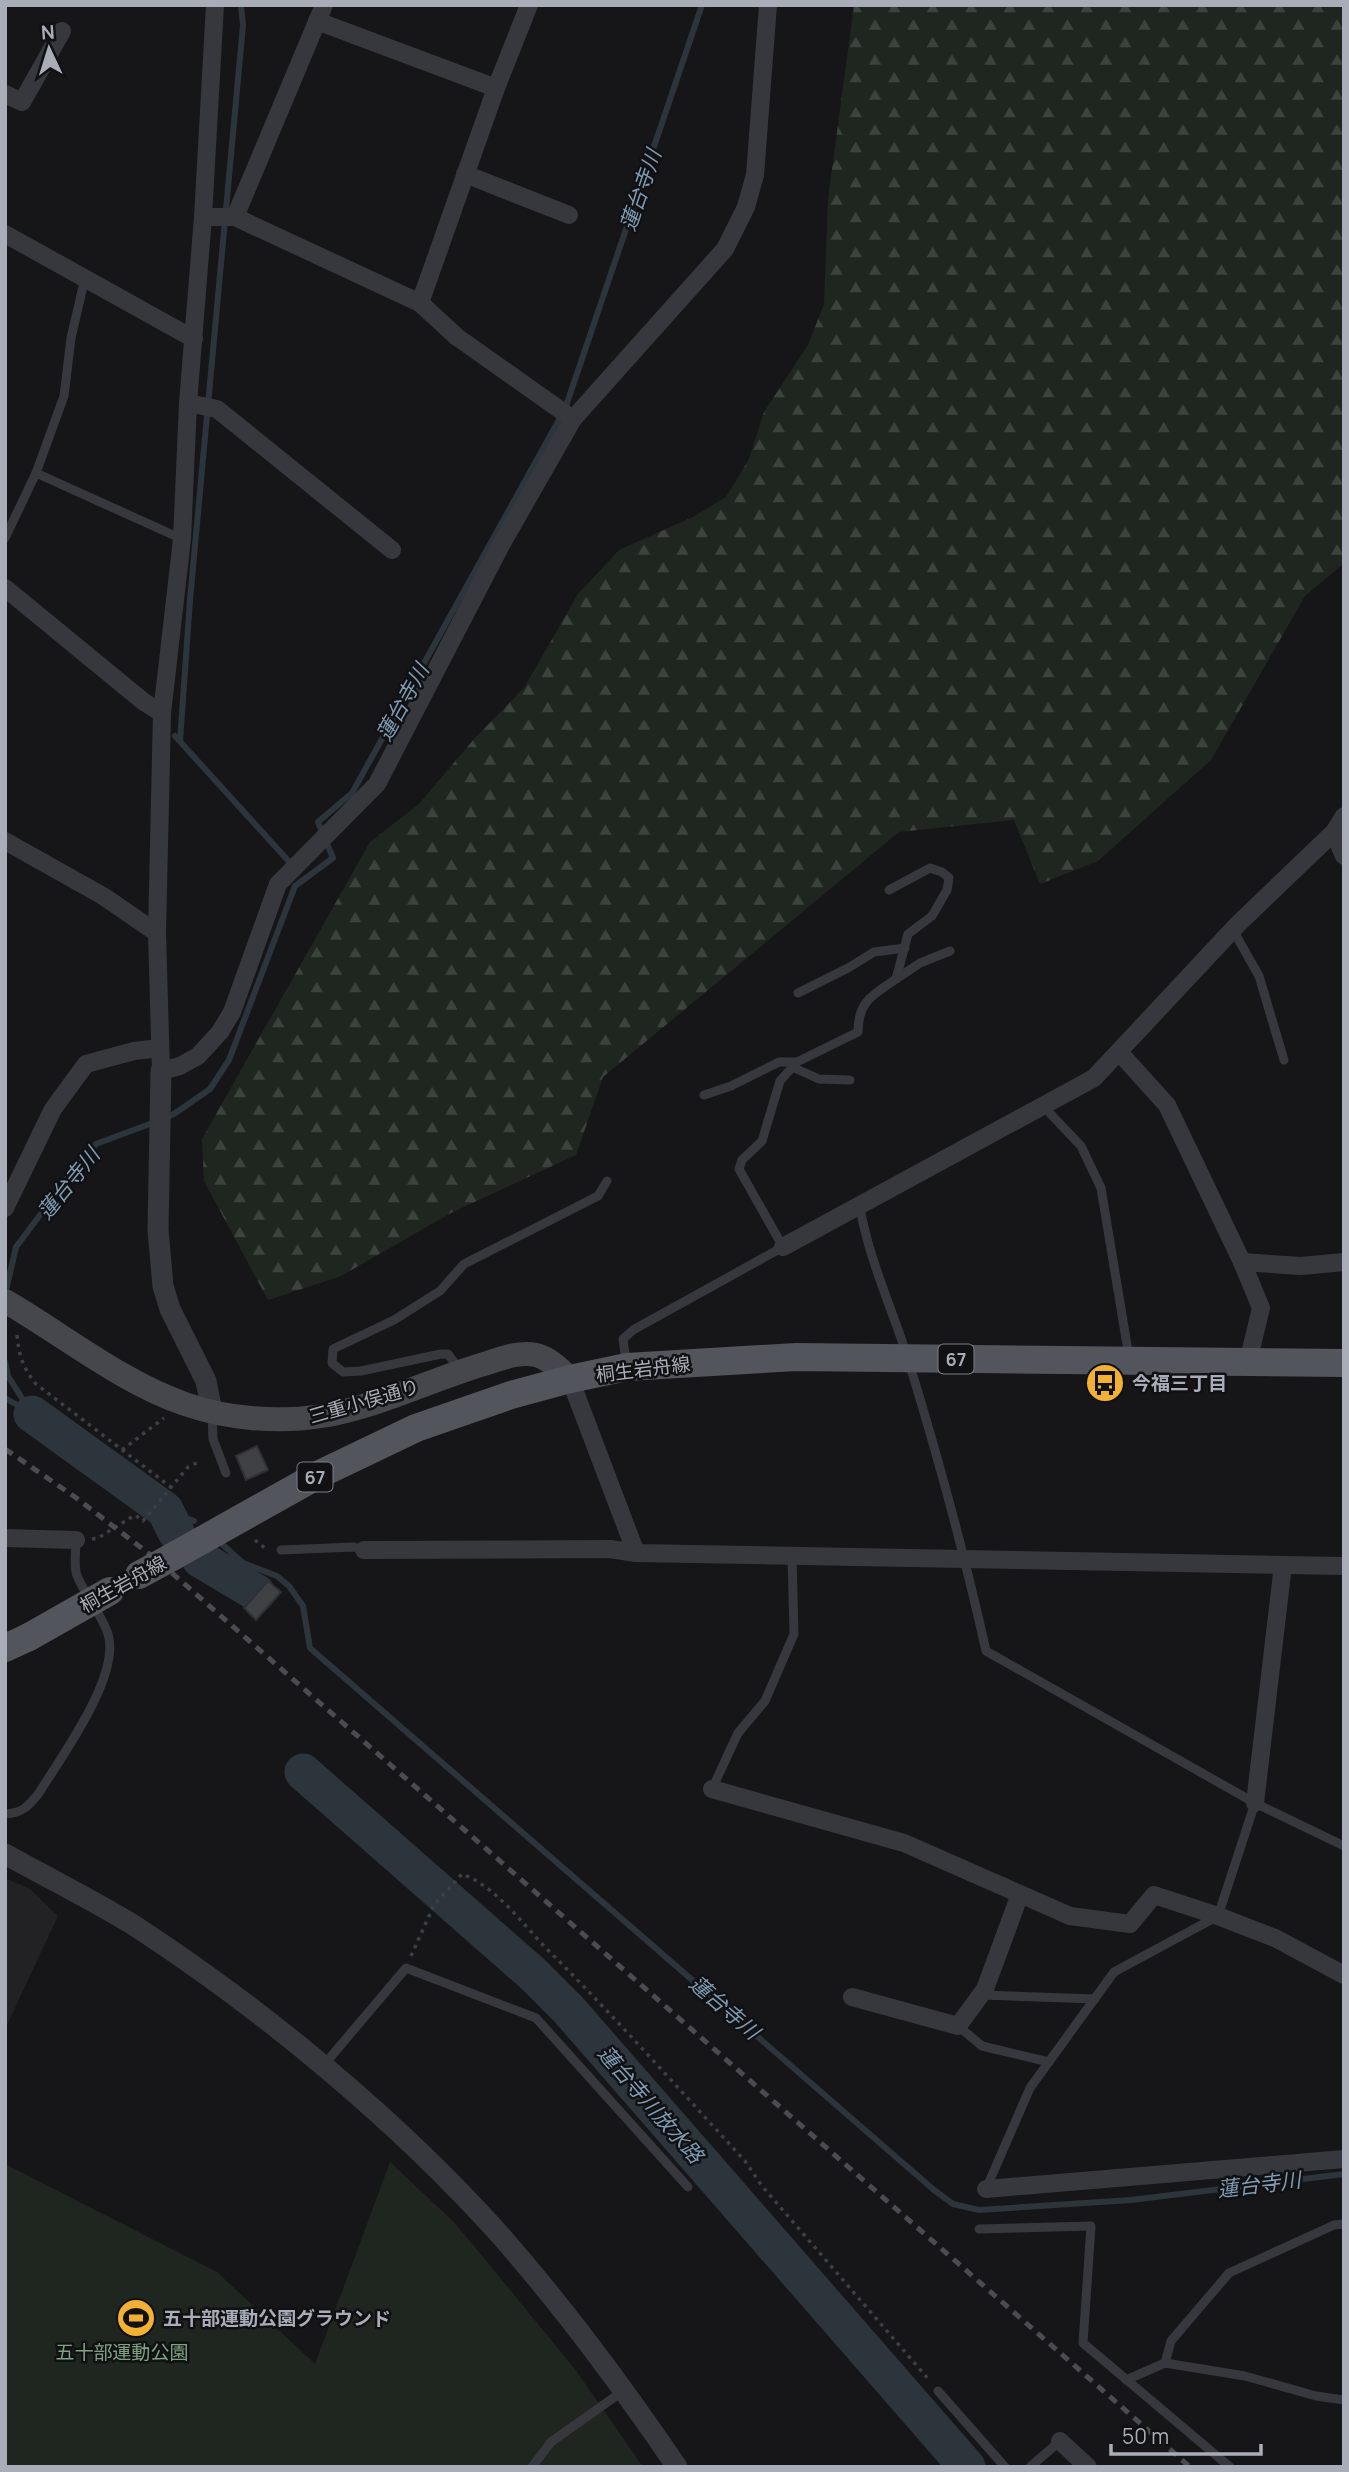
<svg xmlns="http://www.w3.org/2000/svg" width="1349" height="2472" font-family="Manrope,'Noto Sans JP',sans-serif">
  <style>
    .built { fill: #222225 }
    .green { fill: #1e261f }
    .forest { fill: url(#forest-firs) }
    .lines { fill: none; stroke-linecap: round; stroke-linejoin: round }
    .stream { stroke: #2c353c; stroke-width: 6 }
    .river { stroke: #2c353c; stroke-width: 37 }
    .building { fill: #404145; stroke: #303034; stroke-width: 2 }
    .path { stroke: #3d3f44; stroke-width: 3.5; stroke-dasharray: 3.5 5; stroke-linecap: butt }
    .service { stroke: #37383d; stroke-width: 9 }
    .minor { stroke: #37383d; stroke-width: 18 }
    .tertiary { stroke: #37383d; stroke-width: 21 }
    .secondary { stroke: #45474d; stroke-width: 24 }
    .primary { stroke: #53555c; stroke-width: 28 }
    .rail { stroke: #4a4c52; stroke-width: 5; stroke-dasharray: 9 7; stroke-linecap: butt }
    .primary-bridge { stroke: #53555c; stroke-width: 28 }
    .labels { text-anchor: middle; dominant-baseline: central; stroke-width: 5; stroke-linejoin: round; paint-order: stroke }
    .shield { fill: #111113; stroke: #7b7e86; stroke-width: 2 }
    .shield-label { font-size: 18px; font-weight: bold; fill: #a8adb8 }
    .street-label { font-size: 19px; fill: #a8adb8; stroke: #111113 }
    .poi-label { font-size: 19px; font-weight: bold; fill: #a8adb8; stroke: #111113; text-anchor: start }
    .park-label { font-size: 19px; fill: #7fa381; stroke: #111113 }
    .water-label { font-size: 21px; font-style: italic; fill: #7f9bb3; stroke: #111113 }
  </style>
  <defs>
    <pattern id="forest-firs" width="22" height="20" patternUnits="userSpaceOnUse" patternTransform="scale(1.75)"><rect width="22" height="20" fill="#1e261f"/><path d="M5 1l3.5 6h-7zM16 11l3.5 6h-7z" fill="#3c433d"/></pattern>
  </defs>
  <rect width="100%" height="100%" fill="#161618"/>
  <polygon class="built" points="5,1878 30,1889 58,1916 5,2029"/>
  <polygon class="green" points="390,2162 455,2223 575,2369 643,2467 5,2467 5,2164 217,2272 315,2364"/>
  <polygon class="forest" points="854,5 1344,5 1344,563 1305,596 1211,760 1098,861 1040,884 1014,820 899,832 603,1077 576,1155 451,1213 341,1276 268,1300 204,1181 202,1139 370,842 419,804 474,739 524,688 578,594 619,550 693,517 726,497 749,459 764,412 808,345 824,304 828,199"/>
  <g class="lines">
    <g class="stream">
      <polyline points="175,736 294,867"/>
      <polyline points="180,741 190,600 243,25 241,5"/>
      <polyline points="165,1118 174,1114 210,1089 229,1060 295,886 333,858 318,822 352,793 565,409 702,5"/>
      <polyline points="5,1295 16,1247 73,1171 96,1144 155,1122"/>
      <polyline points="5,1362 8,1376 32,1414"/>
      <polyline points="5,1398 31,1413"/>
      <polyline points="165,1510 194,1521"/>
      <polyline points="223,1545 243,1563 277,1576 289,1586 303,1606 310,1648 934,2190 953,2204 979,2210 1131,2200 1344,2174"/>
    </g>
    <g class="river">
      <polyline points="32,1414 165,1510 176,1532"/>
      <polyline points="200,1559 257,1593"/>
      <polyline points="303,1772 533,1974 568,2009 967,2467"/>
    </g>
  </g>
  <g class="building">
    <polygon points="257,1446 268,1470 246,1480 236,1456"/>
    <polygon points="268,1581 281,1592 256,1620 244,1608"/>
  </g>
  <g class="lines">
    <g class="path">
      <path d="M17,1335C19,1356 23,1368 36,1384L172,1488"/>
      <polyline points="122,1450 164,1418"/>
      <polyline points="92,1539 98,1538 135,1515 143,1521 188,1467 201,1461"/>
      <polyline points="255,1540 267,1550"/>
      <path d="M411,1956L434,1905L462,1874C495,1886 521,1922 545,1947C614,2016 679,2089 745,2161L762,2186L930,2381"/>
    </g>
    <g class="service">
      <polyline points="36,473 182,539"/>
      <polyline points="5,538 36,473 64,396 71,338 85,278"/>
      <polyline points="1233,930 1259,976 1284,1060"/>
      <polyline points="896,979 920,963 950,951"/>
      <polyline points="798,993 848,968 874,952 905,948"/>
      <polyline points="792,1067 819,1079 850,1080"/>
      <polyline points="704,1095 731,1086 779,1062 797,1062"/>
      <polyline points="1044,1107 1081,1146 1101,1188 1129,1357"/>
      <path d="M860,1208C869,1259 891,1306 907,1356C937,1453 964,1552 986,1651L1255,1803L1344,1846"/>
      <path d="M626,1362L623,1339L633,1330L783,1247L739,1169L742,1160L762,1141L780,1081L797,1062L858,1032C858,1001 873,995 896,979L908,934L932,916L947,890L949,878L942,872L930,868L889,890"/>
      <polyline points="459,1369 448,1354 441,1354 361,1371 343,1372 332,1363 333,1349 394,1320 440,1291 464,1264 598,1196 607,1181"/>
      <polyline points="212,1412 213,1439 226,1473"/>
      <polyline points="281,1550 354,1547 364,1550"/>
      <polyline points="712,1789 738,1733 765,1701 794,1634 792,1556"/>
      <path d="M5,1814C22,1813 28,1807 39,1793C61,1757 121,1676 108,1634C102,1614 79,1587 76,1572C74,1562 76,1550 76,1540"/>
      <polyline points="982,1995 1095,1999"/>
      <polyline points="958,2026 982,2046 1049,2062"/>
      <polyline points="323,2066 406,1968 536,2018 688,2187"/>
      <polyline points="986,2189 1030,2088 1114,1972 1218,1916 1255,1803"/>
      <polyline points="979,2229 1091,2226 1083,2343 1230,2467"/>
      <polyline points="1165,2363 1245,2376 1316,2396 1344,2400"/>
      <polyline points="1126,2380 1165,2363 1171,2341 1229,2273 1334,2225 1344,2224"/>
      <polyline points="938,2391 1005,2467"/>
      <polyline points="532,2467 551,2442 623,2391"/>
      <polyline points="1030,2467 1060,2441"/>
    </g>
    <g class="minor">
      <polyline points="215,5 203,217 188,403 182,539 162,713 157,933 161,1071 180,1066 198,1056 220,1032 232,1012 278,884 377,784 501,545 573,419 725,249 746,207 755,175 768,5"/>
      <polyline points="317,21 496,88"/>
      <polyline points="5,94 22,102 62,31"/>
      <polyline points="465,174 569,215"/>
      <polyline points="203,217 235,217 420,303 457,337 573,419"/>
      <polyline points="235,217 324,5"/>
      <polyline points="5,234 194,339"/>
      <polyline points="420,303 496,88 529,5"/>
      <polyline points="188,403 217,409 392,550"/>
      <polyline points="5,588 144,702 162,713"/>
      <polyline points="1334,832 1344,856"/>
      <polyline points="5,841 103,896 157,933"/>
      <polyline points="1119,1052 1167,1105 1242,1262 1261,1308 1248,1362"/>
      <polyline points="5,1208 53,1109 86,1064 134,1051 160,1048"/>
      <polyline points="783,1247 1094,1078 1238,924 1334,832 1344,816"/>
      <polyline points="1242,1262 1301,1266 1344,1262"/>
      <polyline points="570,1379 636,1553"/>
      <polyline points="5,1538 76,1540"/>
      <polyline points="364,1550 610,1549 636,1553 1344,1566"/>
      <polyline points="712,1789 904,1843 1070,1916 1130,1924 1154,1895 1218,1916 1275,1938 1344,1975"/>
      <polyline points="1255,1803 1283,1565"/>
      <polyline points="852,1997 958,2026 985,1989 1020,1894"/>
      <polyline points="986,2189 1344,2159"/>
      <polyline points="1060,2441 1088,2467"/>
    </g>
    <g class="tertiary">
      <polyline points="161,1071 158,1230 163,1286 170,1309 206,1381 212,1411"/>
      <path d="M5,1854C48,1878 93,1900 135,1926C265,2011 397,2120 501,2236C565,2309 622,2386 677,2467"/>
    </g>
    <path class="secondary" d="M5,1301C62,1334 123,1383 185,1404C228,1419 278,1423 322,1416C377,1407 430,1380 484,1364C500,1359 519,1351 536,1355C549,1358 561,1370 570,1379"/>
    <g class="primary">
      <polyline points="172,1557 320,1474 416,1428 511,1395 570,1379 627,1367 796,1357 1344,1363"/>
      <polyline points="5,1648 29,1637"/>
    </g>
    <polyline class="rail" points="5,1449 75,1497 156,1559 1190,2467"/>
    <g class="primary-bridge">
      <polyline points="139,1575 172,1557"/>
      <polyline points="29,1637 110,1591"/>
    </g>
  </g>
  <defs>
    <symbol id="bus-disc" viewBox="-11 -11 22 22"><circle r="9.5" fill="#f2b134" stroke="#111113"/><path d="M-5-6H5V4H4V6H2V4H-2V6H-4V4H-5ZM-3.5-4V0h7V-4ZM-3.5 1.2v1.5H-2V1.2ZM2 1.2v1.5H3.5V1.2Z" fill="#111"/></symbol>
    <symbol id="stadium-disc" viewBox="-11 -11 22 22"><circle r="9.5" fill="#f2b134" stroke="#111113"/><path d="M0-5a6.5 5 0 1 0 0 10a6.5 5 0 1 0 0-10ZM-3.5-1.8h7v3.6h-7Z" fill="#111"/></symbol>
  </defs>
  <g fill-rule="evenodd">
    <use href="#bus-disc" x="1083" y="1361" width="44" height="44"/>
    <use href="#stadium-disc" x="114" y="2296" width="44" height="44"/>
  </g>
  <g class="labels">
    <g class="shield">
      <rect x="938.5" y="1344.5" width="35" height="29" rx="5"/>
      <rect x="297.5" y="1462.5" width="35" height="29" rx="5"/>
    </g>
    <g class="shield-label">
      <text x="956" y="1359">67</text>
      <text x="315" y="1477">67</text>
    </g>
    <g class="street-label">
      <text transform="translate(643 1369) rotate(-7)">桐生岩舟線</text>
      <text transform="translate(364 1401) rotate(-16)">三重小俣通り</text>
      <text transform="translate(123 1584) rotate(-29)">桐生岩舟線</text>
    </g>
    <g class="poi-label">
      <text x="1132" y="1383">今福三丁目</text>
      <text x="163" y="2318">五十部運動公園グラウンド</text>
    </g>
    <g class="park-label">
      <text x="122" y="2352">五十部運動公園</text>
    </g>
    <g class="water-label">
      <text transform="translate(640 190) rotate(-71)">蓮台寺川</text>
      <text transform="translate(402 702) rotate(-61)">蓮台寺川</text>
      <text transform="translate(68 1183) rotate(-51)">蓮台寺川</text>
      <text transform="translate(725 2007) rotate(41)">蓮台寺川</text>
      <text transform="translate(651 2104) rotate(49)">蓮台寺川放水路</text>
      <text transform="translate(1259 2184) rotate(-7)">蓮台寺川</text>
    </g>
  </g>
  <rect width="1349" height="2472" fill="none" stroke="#a8adb8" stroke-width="14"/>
  <g transform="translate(49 49) rotate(356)" stroke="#111113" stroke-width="5" paint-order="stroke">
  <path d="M0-5L12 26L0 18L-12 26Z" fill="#a8adb8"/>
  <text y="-10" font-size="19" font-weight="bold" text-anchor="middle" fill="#a8adb8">N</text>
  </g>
  <path d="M1111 2444v10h150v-10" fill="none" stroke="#a8adb8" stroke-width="3.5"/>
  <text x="1122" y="2444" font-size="21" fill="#a8adb8" stroke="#111113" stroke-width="5" paint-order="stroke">50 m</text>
</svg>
